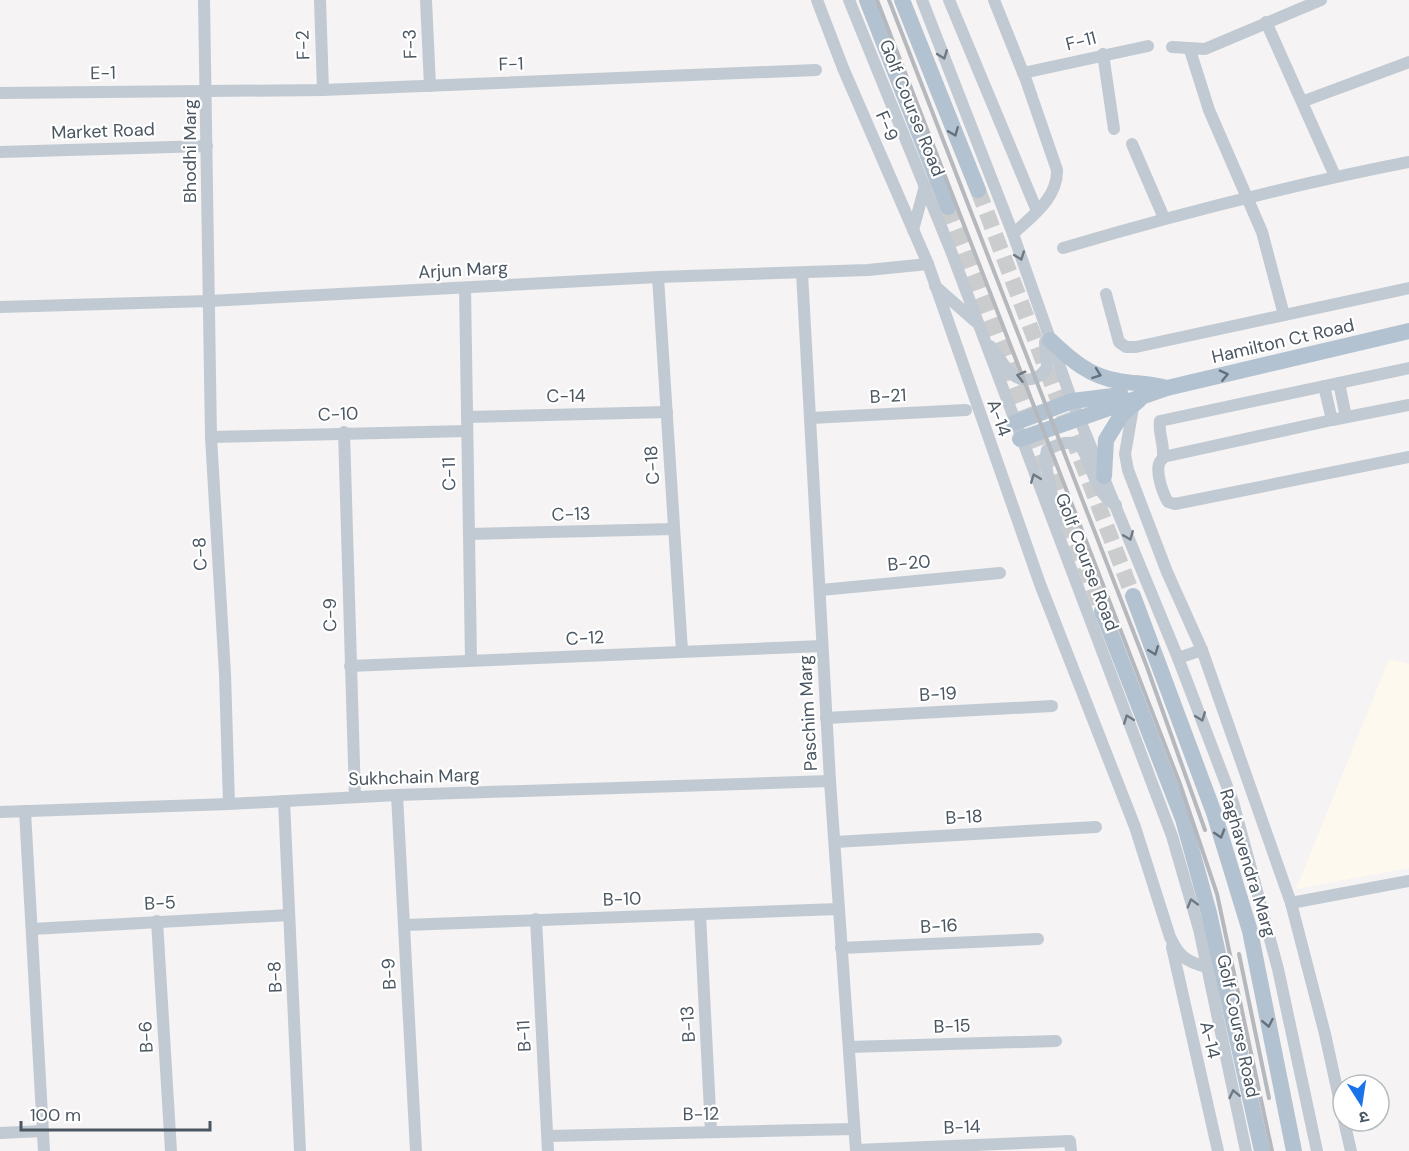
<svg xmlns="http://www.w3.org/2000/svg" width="1409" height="1151" font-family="'DM Sans','Noto Sans Devanagari',sans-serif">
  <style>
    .commercial { fill: #fdf9ef }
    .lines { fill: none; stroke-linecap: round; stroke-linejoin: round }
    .major-tunnel { stroke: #caccce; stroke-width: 16; stroke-dasharray: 16 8; stroke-linecap: butt }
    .minor { stroke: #c1cad2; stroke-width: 12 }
    .major { stroke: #b3c2d1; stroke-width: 16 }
    .rail { stroke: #b5b8bd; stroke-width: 4 }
    .oneway { stroke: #6e7983 }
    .oneway2 { stroke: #64717d }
    .labels { text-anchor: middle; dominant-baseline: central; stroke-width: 4.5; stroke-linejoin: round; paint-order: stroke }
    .street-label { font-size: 18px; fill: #4a5661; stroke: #fff }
  </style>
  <rect width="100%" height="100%" fill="#f5f3f3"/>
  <polygon class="commercial" points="1389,659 1409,664 1409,868 1296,889"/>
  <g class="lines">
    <g class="major-tunnel">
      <polyline points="978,190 1133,596"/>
      <polyline points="948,207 1102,611"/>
    </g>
    <g class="minor">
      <polyline points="204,0 211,437 225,674 229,804"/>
      <polyline points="320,0 323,90"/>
      <polyline points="426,0 430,86"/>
      <path d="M817,0L843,68L928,264L1040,584L1135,827L1170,937C1179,956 1186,962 1207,967"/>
      <polyline points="849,0 951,251 1172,836 1199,929 1246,1151"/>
      <polyline points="922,0 1013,234 1072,401 1178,658 1233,802 1278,969 1317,1151"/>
      <polyline points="949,0 1037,211"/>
      <path d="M994,0L1026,80L1057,170C1058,198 1031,217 1013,234"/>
      <polyline points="1266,22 1335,176"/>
      <polyline points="1172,47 1205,49 1321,0"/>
      <polyline points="1190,50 1209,110 1262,232 1284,315"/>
      <polyline points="1103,54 1114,129"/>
      <polyline points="1023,73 1148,46"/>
      <polyline points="0,93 323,90 816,70"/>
      <polyline points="1304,101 1409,62"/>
      <polyline points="1132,144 1164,218"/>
      <polyline points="0,152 207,146"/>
      <polyline points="913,230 925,186"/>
      <path d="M1063,248C1177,214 1292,185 1409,162"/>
      <polyline points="802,273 830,781 856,1151"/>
      <polyline points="658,277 682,651"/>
      <polyline points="935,286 976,322"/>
      <polyline points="465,288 471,660"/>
      <polyline points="1106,294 1119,342 1126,347 1136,347 1409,288"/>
      <polyline points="0,307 209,301 658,277 868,270 928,264"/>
      <path d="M990,346C1003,359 1009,384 1032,379C1039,377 1044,373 1047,367L1045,342"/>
      <path d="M1409,368L1160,421C1158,433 1164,443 1163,455C1163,462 1161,458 1159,464C1156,474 1163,494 1168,502L1175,504L1409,457"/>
      <polyline points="1339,383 1346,417"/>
      <polyline points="1324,386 1332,420 1409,405"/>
      <polyline points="1134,402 1125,454 1128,470 1167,572 1202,650 1291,903 1325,1034 1343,1116"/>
      <polyline points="467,417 667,412"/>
      <polyline points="811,418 966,410"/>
      <polyline points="344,432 355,797"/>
      <polyline points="211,437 467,431"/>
      <polyline points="1163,457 1332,420"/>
      <path d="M1057,522L1045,460L1047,450C1058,444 1070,439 1081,447C1094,467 1093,492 1116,505"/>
      <polyline points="469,534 674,529"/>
      <polyline points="821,590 1000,573"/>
      <polyline points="1178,658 1202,650"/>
      <polyline points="350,666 822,646"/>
      <polyline points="826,718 1052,706"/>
      <polyline points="397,795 416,1151"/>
      <polyline points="284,801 300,1151"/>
      <polyline points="25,811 44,1151"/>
      <polyline points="0,812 229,804 397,795 830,781"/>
      <polyline points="835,842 1096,827"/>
      <polyline points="1291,903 1409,881"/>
      <polyline points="700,915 711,1131"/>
      <polyline points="536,919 548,1151"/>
      <polyline points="157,921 171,1151"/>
      <polyline points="405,925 839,909"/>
      <polyline points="32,929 289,915"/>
      <polyline points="1172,947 1218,1151"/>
      <polyline points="841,948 1038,939"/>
      <polyline points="849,1047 1056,1041"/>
      <polyline points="1344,1121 1351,1151"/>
      <polyline points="0,1133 43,1131"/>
      <polyline points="548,1136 854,1129"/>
      <polyline points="856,1150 1070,1141 1071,1151"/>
    </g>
    <g class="major">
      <polyline points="867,0 948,207"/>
      <polyline points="902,0 978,190"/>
      <path d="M1050,340C1070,359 1090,377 1119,381C1135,384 1150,383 1166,388"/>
      <polyline points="1014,423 1072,401 1121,395"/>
      <polyline points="1020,439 1167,388 1409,331"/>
      <polyline points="1104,476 1106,440 1122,414 1139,400"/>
      <polyline points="1133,596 1214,813 1250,931 1294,1151"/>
      <polyline points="1102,611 1183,819 1209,913 1262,1151"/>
    </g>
    <g class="rail">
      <polyline points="877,0 1180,784 1217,894 1272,1151"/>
      <polyline points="889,0 1147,667 1205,830"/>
      <polyline points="1239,954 1269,1098"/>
    </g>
  </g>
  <defs><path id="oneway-chevron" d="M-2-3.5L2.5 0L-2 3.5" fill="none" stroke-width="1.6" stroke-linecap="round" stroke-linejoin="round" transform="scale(1.5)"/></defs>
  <g class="oneway">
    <use href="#oneway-chevron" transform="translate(943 55) rotate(69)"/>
    <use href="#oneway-chevron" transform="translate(1020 256) rotate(70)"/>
    <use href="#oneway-chevron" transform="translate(1021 376) rotate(-165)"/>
    <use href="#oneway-chevron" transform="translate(1035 478) rotate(-111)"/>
    <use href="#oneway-chevron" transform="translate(1129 536) rotate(68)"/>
    <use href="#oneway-chevron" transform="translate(1201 717) rotate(69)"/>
    <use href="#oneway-chevron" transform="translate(1128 719) rotate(-111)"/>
    <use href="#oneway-chevron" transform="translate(1192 903) rotate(-106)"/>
    <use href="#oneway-chevron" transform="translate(1234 1094) rotate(-102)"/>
  </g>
  <g class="oneway2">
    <use href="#oneway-chevron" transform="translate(954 132) rotate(68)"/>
    <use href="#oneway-chevron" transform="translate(1097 374) rotate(20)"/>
    <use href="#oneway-chevron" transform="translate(1224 375) rotate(-13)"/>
    <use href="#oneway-chevron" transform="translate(1154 651) rotate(69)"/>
    <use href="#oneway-chevron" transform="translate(1220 834) rotate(73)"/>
    <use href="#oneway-chevron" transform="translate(1268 1023) rotate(79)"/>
  </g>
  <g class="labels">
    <g class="street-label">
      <text transform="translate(1081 41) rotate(-14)">F-11</text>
      <text transform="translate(410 44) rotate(-92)">F-3</text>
      <text transform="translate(303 45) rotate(-92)">F-2</text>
      <text transform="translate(511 64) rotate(-2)">F-1</text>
      <text transform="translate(103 73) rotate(-1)">E-1</text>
      <text transform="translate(912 108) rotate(68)">Golf Course Road</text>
      <text transform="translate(887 126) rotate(67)">F-9</text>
      <text transform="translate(103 131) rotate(-2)">Market Road</text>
      <text transform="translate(190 151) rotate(-90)">Bhodhi Marg</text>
      <text transform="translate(463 270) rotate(-3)">Arjun Marg</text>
      <text transform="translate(1283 341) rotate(-13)">Hamilton Ct Road</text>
      <text transform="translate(566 396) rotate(-1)">C-14</text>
      <text transform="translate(888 396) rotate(-3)">B-21</text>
      <text transform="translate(338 414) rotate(-2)">C-10</text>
      <text transform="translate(999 418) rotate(70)">A-14</text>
      <text transform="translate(652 465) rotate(-94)">C-18</text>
      <text transform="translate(449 474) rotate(-91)">C-11</text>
      <text transform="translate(571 514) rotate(-2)">C-13</text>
      <text transform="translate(200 554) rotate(-93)">C-8</text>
      <text transform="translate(1087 562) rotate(69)">Golf Course Road</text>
      <text transform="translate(909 563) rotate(-5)">B-20</text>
      <text transform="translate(330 615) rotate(-91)">C-9</text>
      <text transform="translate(585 638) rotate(-3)">C-12</text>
      <text transform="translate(938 694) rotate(-3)">B-19</text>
      <text transform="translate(808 713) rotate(-93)">Paschim Marg</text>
      <text transform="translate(414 777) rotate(-2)">Sukhchain Marg</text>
      <text transform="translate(964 817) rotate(-3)">B-18</text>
      <text transform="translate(1248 863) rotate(73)">Raghavendra Marg</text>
      <text transform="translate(622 899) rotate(-2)">B-10</text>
      <text transform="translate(160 903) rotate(-3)">B-5</text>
      <text transform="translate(939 926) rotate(-3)">B-16</text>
      <text transform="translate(389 974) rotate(-93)">B-9</text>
      <text transform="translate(275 977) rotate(-93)">B-8</text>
      <text transform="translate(688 1024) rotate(-93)">B-13</text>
      <text transform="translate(952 1026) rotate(-2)">B-15</text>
      <text transform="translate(1238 1026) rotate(78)">Golf Course Road</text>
      <text transform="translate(524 1036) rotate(-93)">B-11</text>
      <text transform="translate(146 1037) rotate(-93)">B-6</text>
      <text transform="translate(1210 1040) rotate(77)">A-14</text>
      <text transform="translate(701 1114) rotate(-1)">B-12</text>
      <text transform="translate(962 1127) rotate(-2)">B-14</text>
    </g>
  </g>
  <g transform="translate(1361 1103) rotate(168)"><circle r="28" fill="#ffffff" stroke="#b7bbc0" stroke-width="1.5"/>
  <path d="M0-4.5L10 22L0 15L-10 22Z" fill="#1a73e8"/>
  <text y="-9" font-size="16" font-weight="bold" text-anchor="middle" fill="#4a5661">उ</text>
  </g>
  <path d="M21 1121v9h189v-9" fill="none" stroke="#4a5661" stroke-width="3"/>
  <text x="30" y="1121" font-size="18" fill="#4a5661" stroke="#ffffff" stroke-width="4.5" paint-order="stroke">100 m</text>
</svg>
